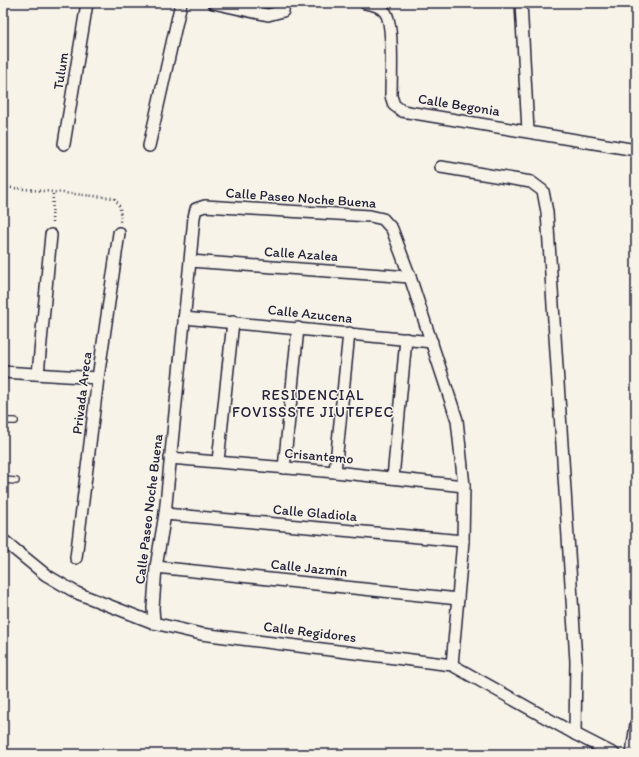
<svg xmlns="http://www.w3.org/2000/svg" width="639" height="757" font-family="Itim,sans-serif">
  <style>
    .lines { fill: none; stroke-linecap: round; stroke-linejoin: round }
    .service-casing { stroke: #22223b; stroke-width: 8 }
    .minor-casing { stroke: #22223b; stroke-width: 14 }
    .path { stroke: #22223b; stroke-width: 2.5; stroke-dasharray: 1 3; stroke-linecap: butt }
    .service { stroke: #f7f3e8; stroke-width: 5.5 }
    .minor { stroke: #f7f3e8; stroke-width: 11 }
    .labels { text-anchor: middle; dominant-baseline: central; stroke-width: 3; stroke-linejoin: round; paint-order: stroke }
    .street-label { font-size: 14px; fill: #22223b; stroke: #f7f3e8 }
    .neighbourhood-label { font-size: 15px; letter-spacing: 1px; fill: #22223b; stroke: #f7f3e8 }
  </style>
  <rect width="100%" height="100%" fill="#f7f3e8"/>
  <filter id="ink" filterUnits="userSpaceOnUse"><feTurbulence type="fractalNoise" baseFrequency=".025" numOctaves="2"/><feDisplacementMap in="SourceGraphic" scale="8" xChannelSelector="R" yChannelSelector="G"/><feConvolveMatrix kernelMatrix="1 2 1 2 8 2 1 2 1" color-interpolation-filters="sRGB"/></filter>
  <g filter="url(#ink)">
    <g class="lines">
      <defs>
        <g id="service">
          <polyline points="3,421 15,421"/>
          <polyline points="3,480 16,481"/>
        </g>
        <g id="minor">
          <polyline points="213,3 268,15 283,11 284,3"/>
          <path d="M365,3C373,5 379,5 385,12C394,23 391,79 391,96L394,105L402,111L636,150"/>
          <polyline points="521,3 528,131"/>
          <polyline points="64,144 87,3"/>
          <polyline points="149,146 181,3"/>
          <polyline points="441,167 531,182 543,191 547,212 576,661 575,734"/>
          <polyline points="190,261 410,277"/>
          <polyline points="184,318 432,342"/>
          <polyline points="3,372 98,378"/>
          <polyline points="38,374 51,235"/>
          <polyline points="170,458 335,472 464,486"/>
          <polyline points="218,461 233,322"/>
          <polyline points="284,468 298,328"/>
          <polyline points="335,472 349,333"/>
          <polyline points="393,478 406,339"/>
          <polyline points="165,514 463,541"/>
          <polyline points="3,540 46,575 77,593 154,623 201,634 452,665 575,734 614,754"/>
          <polyline points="76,558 98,378 119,233"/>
          <polyline points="156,567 458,599"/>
          <polyline points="154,623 153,608 156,567 165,514 190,261 194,217 196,209 205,206 370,216 383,219 392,229 410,277 457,420 464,486 463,541 452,665"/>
          <polyline points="632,754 636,724"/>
        </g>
      </defs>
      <use href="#service" class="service-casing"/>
      <use href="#minor" class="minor-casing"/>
      <g class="path">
        <path d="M3,187L114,198C121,206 121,211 120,222"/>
        <polyline points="52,223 53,192"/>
      </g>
      <use href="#service" class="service"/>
      <use href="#minor" class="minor"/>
    </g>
  </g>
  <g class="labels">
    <g class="street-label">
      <text transform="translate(61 71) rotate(-81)">Tulum</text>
      <text transform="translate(459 105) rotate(9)">Calle Begonia</text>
      <text transform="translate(301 198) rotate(4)">Calle Paseo Noche Buena</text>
      <text transform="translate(301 254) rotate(4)">Calle Azalea</text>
      <text transform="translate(310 314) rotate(6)">Calle Azucena</text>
      <text transform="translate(82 393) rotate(-83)">Privada Areca</text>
      <text transform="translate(319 456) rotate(5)">Crisantemo</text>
      <text transform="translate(149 509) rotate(-83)">Calle Paseo Noche Buena</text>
      <text transform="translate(315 513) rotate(5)">Calle Gladiola</text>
      <text transform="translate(309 568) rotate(6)">Calle Jazmín</text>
      <text transform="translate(310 632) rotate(7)">Calle Regidores</text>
    </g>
    <g class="neighbourhood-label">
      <text x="313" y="395">RESIDENCIAL<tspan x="313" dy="17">FOVISSSTE JIUTEPEC</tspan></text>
    </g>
  </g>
  <rect width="639" height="757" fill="none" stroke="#f7f3e8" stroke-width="16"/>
  <rect x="8" y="8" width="623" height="741" fill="none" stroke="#22223b" stroke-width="1.5" filter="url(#ink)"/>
</svg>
